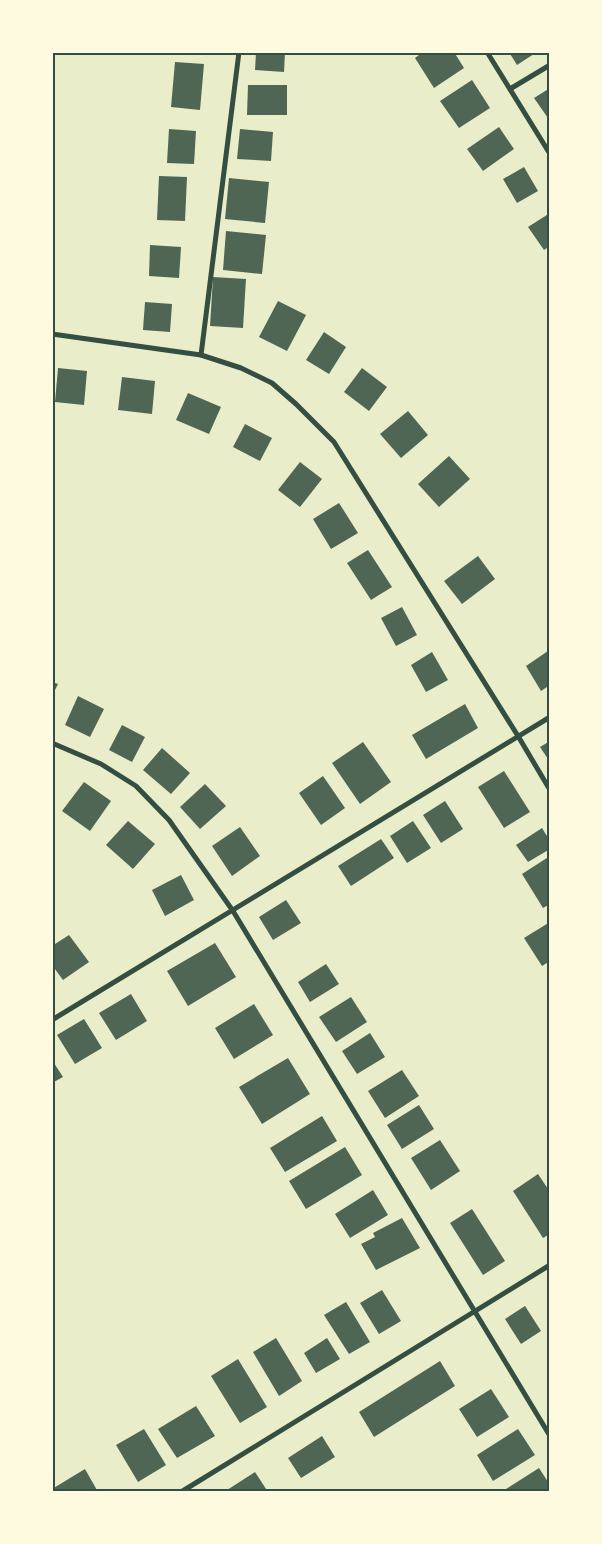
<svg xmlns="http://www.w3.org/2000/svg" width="602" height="1544" font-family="Raleway,sans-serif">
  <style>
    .building { fill: #4f6655 }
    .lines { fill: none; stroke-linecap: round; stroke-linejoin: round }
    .minor { stroke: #344e41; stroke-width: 5 }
    .neatline { fill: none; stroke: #344e41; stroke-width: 2 }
  </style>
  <rect width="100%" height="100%" fill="#e9edc9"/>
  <g class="building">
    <polygon points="256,52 285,52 284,72 255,70"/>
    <polygon points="423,52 454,52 464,68 434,88 415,58"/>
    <polygon points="509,52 537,52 517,65"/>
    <polygon points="175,62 204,64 200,110 171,107"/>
    <polygon points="472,80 490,108 459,128 440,101"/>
    <polygon points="248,85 287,85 287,115 247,115"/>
    <polygon points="550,88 550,121 534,98"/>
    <polygon points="499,127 514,149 483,171 467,149"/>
    <polygon points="169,129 196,131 194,164 167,163"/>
    <polygon points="240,129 273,132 271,161 237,159"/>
    <polygon points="524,167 538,191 517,203 503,179"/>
    <polygon points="159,176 187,177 185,221 157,220"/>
    <polygon points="229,178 269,182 265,223 225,219"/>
    <polygon points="550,213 550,246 544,250 528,227"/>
    <polygon points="226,231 266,235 262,274 223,270"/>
    <polygon points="150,245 181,247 179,278 149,276"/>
    <polygon points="213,277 246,279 243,328 210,326"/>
    <polygon points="278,301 306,315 287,351 259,337"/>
    <polygon points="145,302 172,304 170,332 143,330"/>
    <polygon points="324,332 346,347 329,374 306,360"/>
    <polygon points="58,368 87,371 84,405 55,402"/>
    <polygon points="362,368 387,387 369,411 344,392"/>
    <polygon points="122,377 155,381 152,414 118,410"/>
    <polygon points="188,393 221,407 209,434 176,420"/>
    <polygon points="408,411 428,435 401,458 380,434"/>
    <polygon points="245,424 272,438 260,461 233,447"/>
    <polygon points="449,456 470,479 439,507 418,484"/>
    <polygon points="300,462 322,479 300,507 278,490"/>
    <polygon points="339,503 358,533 331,549 313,519"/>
    <polygon points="368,550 392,587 371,600 347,563"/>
    <polygon points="478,556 495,579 462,604 444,581"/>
    <polygon points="402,607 417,635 396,646 381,618"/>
    <polygon points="548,651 550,654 550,685 541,691 526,666"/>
    <polygon points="432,652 448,680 426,692 411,665"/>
    <polygon points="52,682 58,684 52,696"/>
    <polygon points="78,696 104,709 90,737 65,725"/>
    <polygon points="465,704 478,728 426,759 412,735"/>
    <polygon points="122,725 145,737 132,762 109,750"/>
    <polygon points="550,741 550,762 540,747"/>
    <polygon points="363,742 391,782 360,804 332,763"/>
    <polygon points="162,748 190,773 171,794 143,770"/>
    <polygon points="504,771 530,812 504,828 478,787"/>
    <polygon points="323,776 345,808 321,825 299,793"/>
    <polygon points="84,782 111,801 90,831 62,811"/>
    <polygon points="205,784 226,806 200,829 180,807"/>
    <polygon points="445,801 463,829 441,843 423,815"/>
    <polygon points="128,821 155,844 133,869 106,845"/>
    <polygon points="413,821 431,848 407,863 390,836"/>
    <polygon points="240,827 260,856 232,876 212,846"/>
    <polygon points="542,828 550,841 550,849 528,862 516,845"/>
    <polygon points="381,839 394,858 351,886 338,866"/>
    <polygon points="550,856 550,904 543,908 522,874"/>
    <polygon points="181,875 194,900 165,916 152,890"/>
    <polygon points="286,900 301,923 273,940 259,917"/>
    <polygon points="550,922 550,961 542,966 524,938"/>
    <polygon points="69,935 89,962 63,980 52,965 52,946"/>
    <polygon points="215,943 236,977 188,1006 167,971"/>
    <polygon points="326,964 339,984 310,1002 298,982"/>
    <polygon points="131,994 147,1021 116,1040 99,1013"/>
    <polygon points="351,997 367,1022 336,1042 319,1017"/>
    <polygon points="254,1004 273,1035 234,1059 215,1028"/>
    <polygon points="84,1019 102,1048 75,1064 57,1035"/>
    <polygon points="370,1033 385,1057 357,1074 342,1051"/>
    <polygon points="288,1058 310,1094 262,1124 239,1087"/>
    <polygon points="52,1060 63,1077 52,1083"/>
    <polygon points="402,1070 419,1096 385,1118 368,1091"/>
    <polygon points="419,1105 434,1129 402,1149 387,1125"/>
    <polygon points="322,1116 337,1141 285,1172 270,1148"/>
    <polygon points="440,1140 460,1171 431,1190 411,1158"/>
    <polygon points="345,1147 362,1175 306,1209 289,1181"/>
    <polygon points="538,1174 550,1192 550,1234 543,1238 513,1191"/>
    <polygon points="373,1190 388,1215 350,1238 335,1214"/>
    <polygon points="472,1209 505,1261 483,1275 450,1223"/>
    <polygon points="402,1218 420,1248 376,1270 361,1244 375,1237 373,1233"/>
    <polygon points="382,1290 401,1321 379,1334 360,1303"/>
    <polygon points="346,1302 370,1342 349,1354 324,1315"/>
    <polygon points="525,1306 541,1331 521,1344 505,1319"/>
    <polygon points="276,1338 302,1381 279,1396 253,1352"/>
    <polygon points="327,1338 340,1359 316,1373 304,1353"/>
    <polygon points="238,1359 267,1407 240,1423 211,1376"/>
    <polygon points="440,1361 455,1386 374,1437 359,1412"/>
    <polygon points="491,1389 509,1417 477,1437 459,1409"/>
    <polygon points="196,1406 215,1436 177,1458 158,1429"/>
    <polygon points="144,1429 166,1465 138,1482 116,1445"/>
    <polygon points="518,1429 535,1455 493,1481 477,1455"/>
    <polygon points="322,1436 335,1457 301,1478 288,1458"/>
    <polygon points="539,1468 550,1485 550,1492 508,1492 506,1489"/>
    <polygon points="85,1469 98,1492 54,1492 52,1489"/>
    <polygon points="255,1472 268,1492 224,1492"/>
  </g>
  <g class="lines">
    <g class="minor">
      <polyline points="487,52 550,154"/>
      <polyline points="510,89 550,65"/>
      <polyline points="52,334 201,355 241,368 272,383 296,404 334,442 518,736 550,790"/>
      <polyline points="201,355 239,52"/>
      <polyline points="52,743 101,764 136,786 169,820 233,911 550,1436"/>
      <polyline points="52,1020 550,717"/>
      <polyline points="181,1492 550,1265"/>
    </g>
  </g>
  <rect width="602" height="1544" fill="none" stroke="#fefae0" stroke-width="108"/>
  <rect x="54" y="54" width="494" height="1436" class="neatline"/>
</svg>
